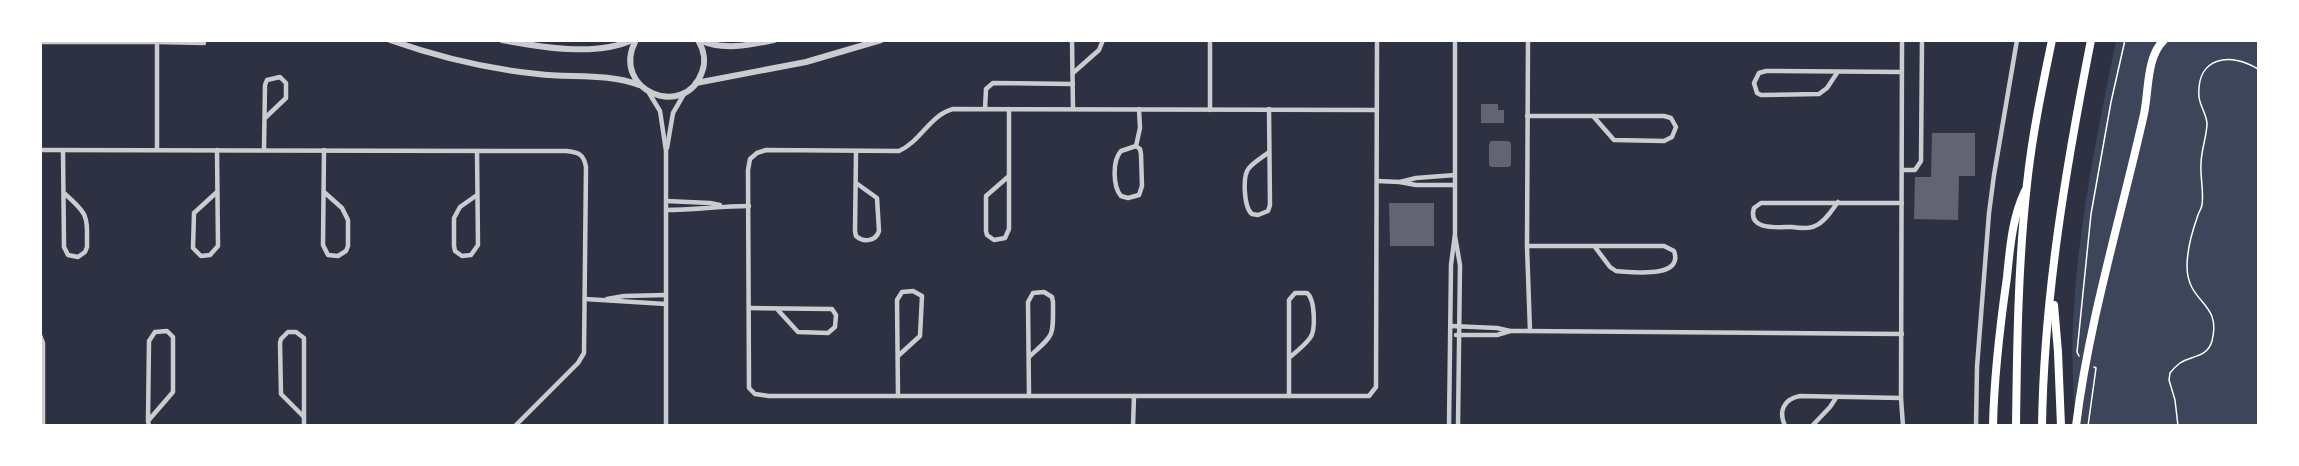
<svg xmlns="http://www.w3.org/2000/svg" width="2299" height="466" font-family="Rubik,sans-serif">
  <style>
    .green { fill: #3c4559 }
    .building { fill: #626471 }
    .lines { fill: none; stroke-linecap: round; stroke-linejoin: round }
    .path { stroke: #fff; stroke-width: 1.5 }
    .minor { stroke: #caccd0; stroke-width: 4.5 }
    .tertiary { stroke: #caccd0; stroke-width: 6 }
    .trunk { stroke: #fff; stroke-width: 8 }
  </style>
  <rect width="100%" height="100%" fill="#2d3142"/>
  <path class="green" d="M2116,41H2258V425L2075,426C2074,392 2071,358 2073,325C2077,229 2097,135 2116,41Z"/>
  <g class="building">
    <polygon points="1481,104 1498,104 1498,110 1504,110 1504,123 1481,123"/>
    <polygon points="1932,133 1975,133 1975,176 1959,176 1958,220 1914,219 1915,177 1931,177"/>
    <polygon points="1491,141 1508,141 1511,143 1511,165 1509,167 1491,167 1489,165 1489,144"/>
    <polygon points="1389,203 1434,203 1434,246 1390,246"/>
  </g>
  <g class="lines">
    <g class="path">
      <polyline points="2258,251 2258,256"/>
      <polyline points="2079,356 2077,352 2091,214 2111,102 2125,40"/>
      <polyline points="2088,426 2096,368 2094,367"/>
      <path d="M2178,426L2175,400L2169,380L2170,373C2173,369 2176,366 2180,363C2192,355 2207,358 2212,341C2222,301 2188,305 2187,267C2187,252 2192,232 2197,218C2198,213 2201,210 2202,205C2204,191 2200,177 2201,164C2201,150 2207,136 2207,123C2206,113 2200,106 2199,97C2196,56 2231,52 2258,69"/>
    </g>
    <g class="minor">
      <polyline points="1072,40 1073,109"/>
      <polyline points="1210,40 1210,110"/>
      <polyline points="1528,40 1527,246 1530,331"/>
      <polyline points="1902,40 1901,398 1903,426"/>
      <polyline points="40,42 157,42 157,150"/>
      <polyline points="157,42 204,43"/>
      <polyline points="1073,73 1099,50 1103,40"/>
      <polyline points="1837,73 1827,88 1819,94 1761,95 1757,93 1754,83 1759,73 1766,71 1902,72"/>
      <polyline points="649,93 660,111 666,151 666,426"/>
      <polyline points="985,109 986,89 993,83 1073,84"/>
      <path d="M1377,110L953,109C930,115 920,142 899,151L766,150L757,153L750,159L748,170L749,388L755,394L769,396H1369L1376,387L1377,40"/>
      <polyline points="1527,116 1664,116 1671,118 1676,127 1672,137 1664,141 1614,140 1593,116"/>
      <path d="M1136,146L1121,151C1112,161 1113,187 1121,196L1128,198L1139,195L1142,186L1141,154L1140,149L1136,146L1140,128L1139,109"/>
      <polyline points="667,148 673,113 684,94"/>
      <path d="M40,150L566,151C578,152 584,154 586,167L584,353L578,363L515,426"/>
      <polyline points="217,150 218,246 210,255 201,256 193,248 194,213 217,192"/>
      <polyline points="264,150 265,85 267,80 280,77 286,83 286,98 265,118"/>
      <path d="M63,151L64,247L68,255L78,257L85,252L87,247C87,216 89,215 65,194"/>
      <path d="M856,152L855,231L856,236C864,243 876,241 879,231L877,198L856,183"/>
      <path d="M1269,152C1263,157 1254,162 1249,168C1242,176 1244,208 1252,214L1258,215L1268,211L1270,205L1269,109"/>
      <polyline points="1902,170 1915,170 1921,161 1922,40"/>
      <polyline points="1009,176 986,196 986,231 987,235 994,240 1005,238 1009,229 1009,109"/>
      <polyline points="1377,181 1400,182 1416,185 1455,185"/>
      <polyline points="1400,182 1416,178 1455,175"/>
      <polyline points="324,192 342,208 348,220 348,246 346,251 338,256 328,255 323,245 324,150"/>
      <polyline points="477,195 460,207 454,218 454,246 455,251 462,256 471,255 478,245 477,151"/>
      <polyline points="666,201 710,203 720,205"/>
      <path d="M1838,202C1832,210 1825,222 1815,226C1809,229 1799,228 1792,227C1778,227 1747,231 1754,208L1761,203H1902"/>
      <path d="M666,210C694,210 721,206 749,206"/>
      <polyline points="1455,236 1460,265 1458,426"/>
      <path d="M1527,246H1664L1674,251C1684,279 1632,272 1616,271L1610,267L1595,247"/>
      <polyline points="585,299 666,304"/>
      <polyline points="607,299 624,296 666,295"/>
      <polyline points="749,308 832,309 836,315 835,327 828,333 798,332 777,309"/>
      <polyline points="1451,326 1497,328 1510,331 1902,334"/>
      <polyline points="40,335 43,343 43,426"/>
      <polyline points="1456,335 1497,335 1510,331"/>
      <polyline points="898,356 920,336 922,296 913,291 902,292 897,300 898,396"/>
      <path d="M1029,357C1055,333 1053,338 1053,302L1052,297L1044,292L1033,293L1028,302L1029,396"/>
      <path d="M1289,396V300L1295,293H1307C1315,299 1316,331 1310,338C1305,345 1296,352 1289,358"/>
      <polyline points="148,421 173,392 173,337 167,331 155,332 149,341 148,421 149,426"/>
      <polyline points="304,426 304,338 296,332 288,332 281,339 280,343 281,394 304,417"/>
      <polyline points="1133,426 1134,396"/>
      <polyline points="1449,426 1451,265 1455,234 1455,40"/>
      <path d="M1785,426C1778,411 1784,399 1800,396L1901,398"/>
      <polyline points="1812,426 1830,407 1836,398"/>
      <polyline points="1976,426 1977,367 1989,213 1994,175 2017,40"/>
    </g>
    <g class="tertiary">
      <path d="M390,40C438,57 488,69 538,74C571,78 608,73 639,85"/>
      <path d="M502,40C540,47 596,57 632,40"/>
      <path d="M636,40C609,90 685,121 702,72C706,62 704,50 698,40"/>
      <path d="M700,40C723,51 750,45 774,40"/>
      <polyline points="696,83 806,62 881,40"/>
    </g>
    <g class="trunk">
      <polyline points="2054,305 2058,352 2061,426"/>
      <path d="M1993,426C1994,375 2000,326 2007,277C2010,248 2012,218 2025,191"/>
      <path d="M2016,426C2017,345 2018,264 2027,184C2032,136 2042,88 2052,40"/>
      <path d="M2042,426C2044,296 2066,167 2091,40"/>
      <path d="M2076,426C2089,320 2121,217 2144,114C2149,91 2146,57 2164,40"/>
    </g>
  </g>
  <rect width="2299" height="466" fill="none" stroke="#ffffff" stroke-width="84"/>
</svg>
